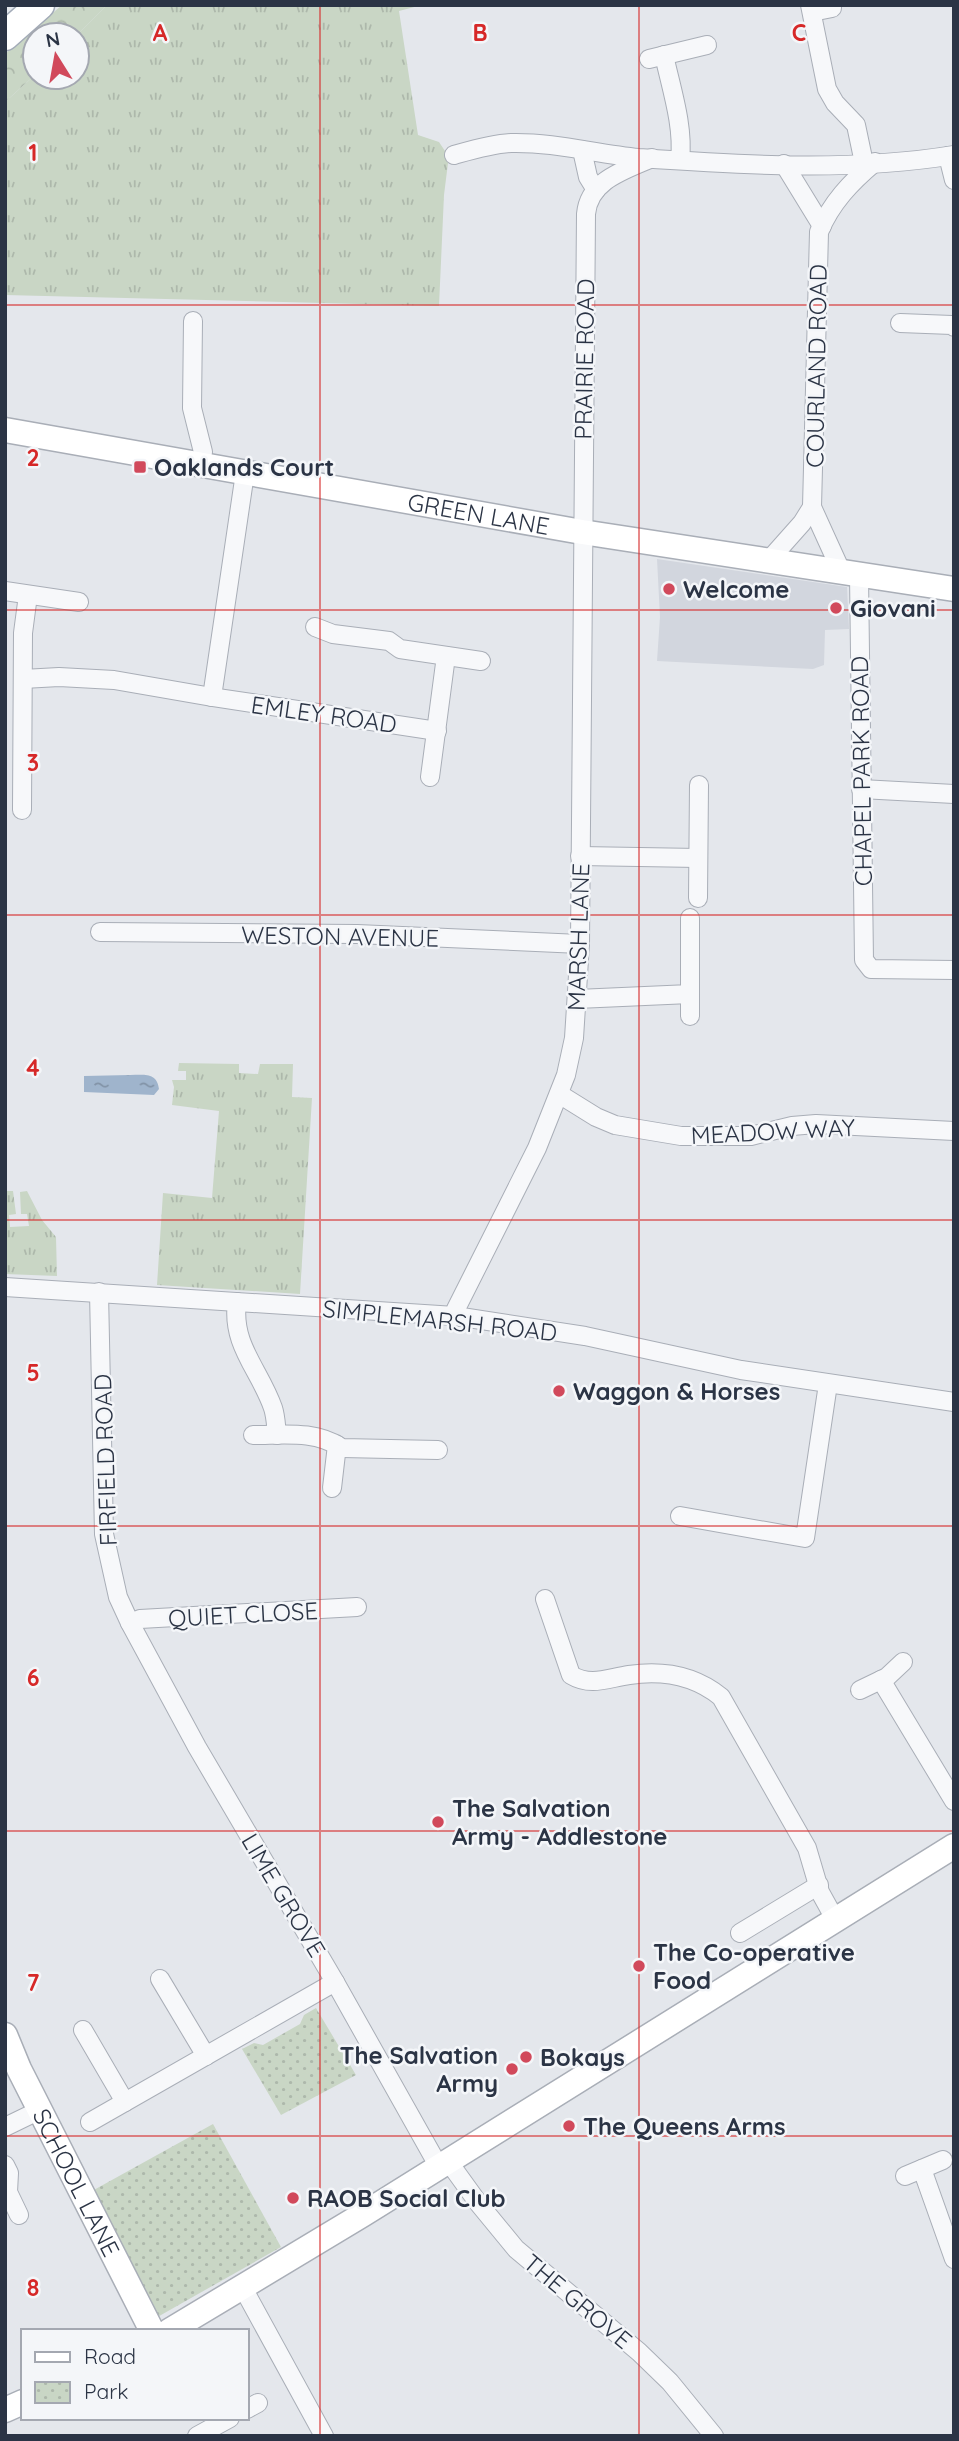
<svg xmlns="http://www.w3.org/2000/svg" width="959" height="2441" font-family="Quicksand,sans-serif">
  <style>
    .built { fill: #d2d6de }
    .grass { fill: url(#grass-tufts) }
    .forest { fill: url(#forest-crowns) }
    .park { fill: url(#park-dots) }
    .water { fill: url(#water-ripples) }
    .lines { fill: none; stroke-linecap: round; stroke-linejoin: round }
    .street-casing { stroke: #a9aeb7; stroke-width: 20 }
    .secondary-casing { stroke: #a9aeb7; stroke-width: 27 }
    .primary-casing { stroke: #a3abb8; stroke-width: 31 }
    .street { stroke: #f7f8fa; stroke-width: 18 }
    .secondary { stroke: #fff; stroke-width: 24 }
    .primary { stroke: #fff; stroke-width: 28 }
    .grid { fill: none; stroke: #d62828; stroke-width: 2; stroke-opacity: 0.55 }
    .poi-dot { fill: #d1495b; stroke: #f4f6f9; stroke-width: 2.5 }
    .labels { text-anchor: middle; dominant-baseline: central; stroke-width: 5; stroke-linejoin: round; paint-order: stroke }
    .street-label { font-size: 24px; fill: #2b3445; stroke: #f4f6f9 }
    .poi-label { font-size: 24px; font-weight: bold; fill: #2b3445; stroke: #f4f6f9; text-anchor: start }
    .grid-label { font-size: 23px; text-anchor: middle; font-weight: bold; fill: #d62828; stroke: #f4f6f9; stroke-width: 5; stroke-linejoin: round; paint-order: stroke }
  </style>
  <defs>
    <pattern id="grass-tufts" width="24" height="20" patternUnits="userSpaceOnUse" patternTransform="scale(1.75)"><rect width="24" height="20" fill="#c9d6c5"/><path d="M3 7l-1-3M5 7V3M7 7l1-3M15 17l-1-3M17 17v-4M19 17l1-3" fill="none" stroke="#adb8ab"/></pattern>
    <pattern id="forest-crowns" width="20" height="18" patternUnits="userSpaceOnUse" patternTransform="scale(1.75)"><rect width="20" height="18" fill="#c9d6c5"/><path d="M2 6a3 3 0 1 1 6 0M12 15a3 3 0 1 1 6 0" fill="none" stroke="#adb8ab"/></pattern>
    <pattern id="park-dots" width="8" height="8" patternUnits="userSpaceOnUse" patternTransform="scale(1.75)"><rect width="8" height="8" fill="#c9d6c5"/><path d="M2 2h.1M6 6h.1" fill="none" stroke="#adb8ab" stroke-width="1.8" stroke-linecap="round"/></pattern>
    <pattern id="water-ripples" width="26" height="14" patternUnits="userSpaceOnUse" patternTransform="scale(1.75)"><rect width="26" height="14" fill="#9fb4cc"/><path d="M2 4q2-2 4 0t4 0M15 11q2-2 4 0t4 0" fill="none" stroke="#8293a7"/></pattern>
  </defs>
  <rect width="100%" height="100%" fill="#e4e7ec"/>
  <polygon class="built" points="657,559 847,587 849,629 825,630 824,665 813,669 657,661 660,617"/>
  <g class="grass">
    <polygon points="107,5 422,5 399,11 418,135 439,142 445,151 448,163 444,195 439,306 5,295 5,102 35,75 35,77 77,77 77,35"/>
    <polygon points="179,1063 239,1064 239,1073 258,1074 260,1064 293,1064 292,1097 312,1098 300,1294 157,1285 163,1193 212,1198 219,1111 172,1105 174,1087 172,1080 186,1080 186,1071 178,1071"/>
    <polygon points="5,1191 13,1191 16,1214 9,1215 10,1227 29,1226 27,1214 21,1214 20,1192 27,1191 42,1220 56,1237 57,1276 5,1274"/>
  </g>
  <polygon class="forest" points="62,5 107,5 77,35 35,35 35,75 5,102 5,54"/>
  <g class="park">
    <polygon points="316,2008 356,2075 281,2115 242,2049 254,2043 263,2045 300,2024 304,2015"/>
    <polygon points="213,2124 281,2247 154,2319 92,2191"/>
  </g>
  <path class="water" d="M130,1075C144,1075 157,1072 159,1089L154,1095L84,1092V1076Z"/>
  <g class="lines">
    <defs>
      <g id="street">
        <polyline points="810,5 827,89 835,103 856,125 864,163"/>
        <polyline points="812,12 832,8"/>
        <path d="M664,55C671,88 684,126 680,160"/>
        <polyline points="649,59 707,45"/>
        <polyline points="582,150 588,177 596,190"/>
        <path d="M454,155C472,150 492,144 511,143C555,142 596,154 639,158C742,165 851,172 954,155"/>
        <polyline points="948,156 954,180"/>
        <polyline points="784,164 822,226"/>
        <polyline points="193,321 192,408 203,452 200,464"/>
        <polyline points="900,323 952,325 954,327"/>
        <polyline points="770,559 802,523 812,507"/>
        <path d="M842,573L812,507L819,232C831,203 851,182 875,162"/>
        <polyline points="859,576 864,960 871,969 954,970"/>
        <polyline points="5,591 79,602"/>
        <polyline points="315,627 333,634 389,641 400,649 481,661"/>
        <polyline points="23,679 59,677 114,680 212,697 437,731"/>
        <polyline points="212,697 245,473"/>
        <polyline points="430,777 446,656"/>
        <polyline points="861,789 954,794"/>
        <polyline points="22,810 23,633 28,595"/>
        <polyline points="580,856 698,858"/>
        <polyline points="698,898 699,785"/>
        <polyline points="100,932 357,934 580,944"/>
        <polyline points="690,994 690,1016"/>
        <polyline points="577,999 690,994 690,918"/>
        <polyline points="559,1094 596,1117 615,1125 681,1136 751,1136 792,1126 816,1124 954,1131"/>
        <polyline points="5,1287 455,1316 585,1336 741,1370 954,1402"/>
        <polyline points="99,1292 104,1534 118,1597 130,1623 197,1747 335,1982 439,2167"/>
        <path d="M237,1302C231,1345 260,1370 273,1408C276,1417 276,1427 277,1435"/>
        <path d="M455,1316L456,1309L537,1148L566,1075L574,1038L580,944L586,214C589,180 625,170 652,158"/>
        <path d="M253,1435C284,1435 315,1430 342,1448L438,1450"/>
        <polyline points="332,1488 337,1445"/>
        <polyline points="680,1516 805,1538 828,1384"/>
        <path d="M545,1599L571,1675C591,1687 608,1678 629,1675C663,1670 694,1675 721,1697L807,1848L820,1892L836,1921"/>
        <polyline points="130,1623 140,1619 357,1607"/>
        <polyline points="881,1680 954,1801"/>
        <polyline points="860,1690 887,1677 903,1662"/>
        <polyline points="740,1933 819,1885"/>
        <polyline points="160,1979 206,2056"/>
        <polyline points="83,2030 125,2102"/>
        <polyline points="90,2122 335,1982"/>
        <polyline points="5,2127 40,2110"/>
        <polyline points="448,2161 479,2204 516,2249 639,2352 670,2382 714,2436"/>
        <polyline points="5,2165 9,2173 8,2192 19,2215"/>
        <polyline points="922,2169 954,2259"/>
        <polyline points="905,2176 943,2160"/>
        <polyline points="243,2288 324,2436"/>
        <polyline points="247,2409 258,2403"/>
        <polyline points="197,2436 230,2418"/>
      </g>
      <g id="secondary">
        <path id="s1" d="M5,430L582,532L954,589"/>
        <path id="s2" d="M5,2035L19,2069L152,2331"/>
        <polyline points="169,2331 362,2215 954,1846"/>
        <polyline points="5,2410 23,2402"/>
      </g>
      <polyline id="primary" points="5,36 40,5"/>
    </defs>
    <use href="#street" class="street-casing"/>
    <use href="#secondary" class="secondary-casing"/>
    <use href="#primary" class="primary-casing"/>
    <use href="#street" class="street"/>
    <use href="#secondary" class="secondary"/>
    <use href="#primary" class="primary"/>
  </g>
  <path class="grid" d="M320,5V2436M639,5V2436M5,305H954M5,610H954M5,915H954M5,1220H954M5,1526H954M5,1831H954M5,2136H954"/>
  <g class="poi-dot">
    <rect x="133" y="460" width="14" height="14" rx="3.5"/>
    <circle cx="669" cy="589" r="7"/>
    <circle cx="836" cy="608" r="7"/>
    <circle cx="559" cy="1391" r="7"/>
    <circle cx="438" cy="1822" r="7"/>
    <circle cx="639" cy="1966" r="7"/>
    <circle cx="526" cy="2057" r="7"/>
    <circle cx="512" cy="2069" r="7"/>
    <circle cx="569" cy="2126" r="7"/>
    <circle cx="293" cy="2198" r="7"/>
  </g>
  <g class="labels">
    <g class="street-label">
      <text transform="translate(584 359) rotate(-89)">PRAIRIE ROAD</text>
      <text transform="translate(816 366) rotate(-89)">COURLAND ROAD</text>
      <text stroke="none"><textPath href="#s1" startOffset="481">GREEN LANE</textPath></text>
      <text transform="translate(324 714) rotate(8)">EMLEY ROAD</text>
      <text transform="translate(861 771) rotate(-91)">CHAPEL PARK ROAD</text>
      <text transform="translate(340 936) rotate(1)">WESTON AVENUE</text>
      <text transform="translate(578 937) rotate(-88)">MARSH LANE</text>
      <text transform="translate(773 1131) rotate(-3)">MEADOW WAY</text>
      <text transform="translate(440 1320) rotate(6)">SIMPLEMARSH ROAD</text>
      <text transform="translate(105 1460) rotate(-92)">FIRFIELD ROAD</text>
      <text transform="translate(243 1614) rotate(-3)">QUIET CLOSE</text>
      <text transform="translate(284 1895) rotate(59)">LIME GROVE</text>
      <text stroke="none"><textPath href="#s2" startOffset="164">SCHOOL LANE</textPath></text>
      <text transform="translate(578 2301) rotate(40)">THE GROVE</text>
    </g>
    <g class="poi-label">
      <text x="154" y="467">Oaklands Court</text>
      <text x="683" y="589">Welcome</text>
      <text x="850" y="608">Giovani</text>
      <text x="573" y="1391">Waggon &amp; Horses</text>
      <text x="452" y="1808">The Salvation<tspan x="452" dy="28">Army - Addlestone</tspan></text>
      <text x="653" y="1952">The Co-operative<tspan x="653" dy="28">Food</tspan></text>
      <text x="498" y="2055" text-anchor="end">The Salvation<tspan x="498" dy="28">Army</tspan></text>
      <text x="540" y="2057">Bokays</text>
      <text x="583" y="2126">The Queens Arms</text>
      <text x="307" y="2198">RAOB Social Club</text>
    </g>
  </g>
  <g class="grid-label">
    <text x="160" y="41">A</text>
    <text x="480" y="41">B</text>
    <text x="799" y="41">C</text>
    <text x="33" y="161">1</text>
    <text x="33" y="466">2</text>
    <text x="33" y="771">3</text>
    <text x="33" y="1076">4</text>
    <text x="33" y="1381">5</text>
    <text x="33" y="1686">6</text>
    <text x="33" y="1991">7</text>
    <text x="33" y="2296">8</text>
  </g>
  <rect width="959" height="2441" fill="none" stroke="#2b3445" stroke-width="14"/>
  <rect x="21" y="2329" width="228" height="91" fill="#f4f6f9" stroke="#a4a8b1" stroke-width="2"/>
  <rect x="35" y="2352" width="35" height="10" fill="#ffffff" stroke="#a4a8b1" stroke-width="2"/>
  <text x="84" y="2364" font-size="21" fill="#2b3445">Road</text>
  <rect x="35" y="2382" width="35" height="21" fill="url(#park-dots)" stroke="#a4a8b1" stroke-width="2"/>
  <text x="84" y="2399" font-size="21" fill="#2b3445">Park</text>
  <g transform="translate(56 56) rotate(349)"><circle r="33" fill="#f4f6f9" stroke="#a4a8b1" stroke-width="2"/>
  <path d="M0-5L12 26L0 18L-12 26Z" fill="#d1495b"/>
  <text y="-10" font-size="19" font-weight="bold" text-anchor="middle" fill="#2b3445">N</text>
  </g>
</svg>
